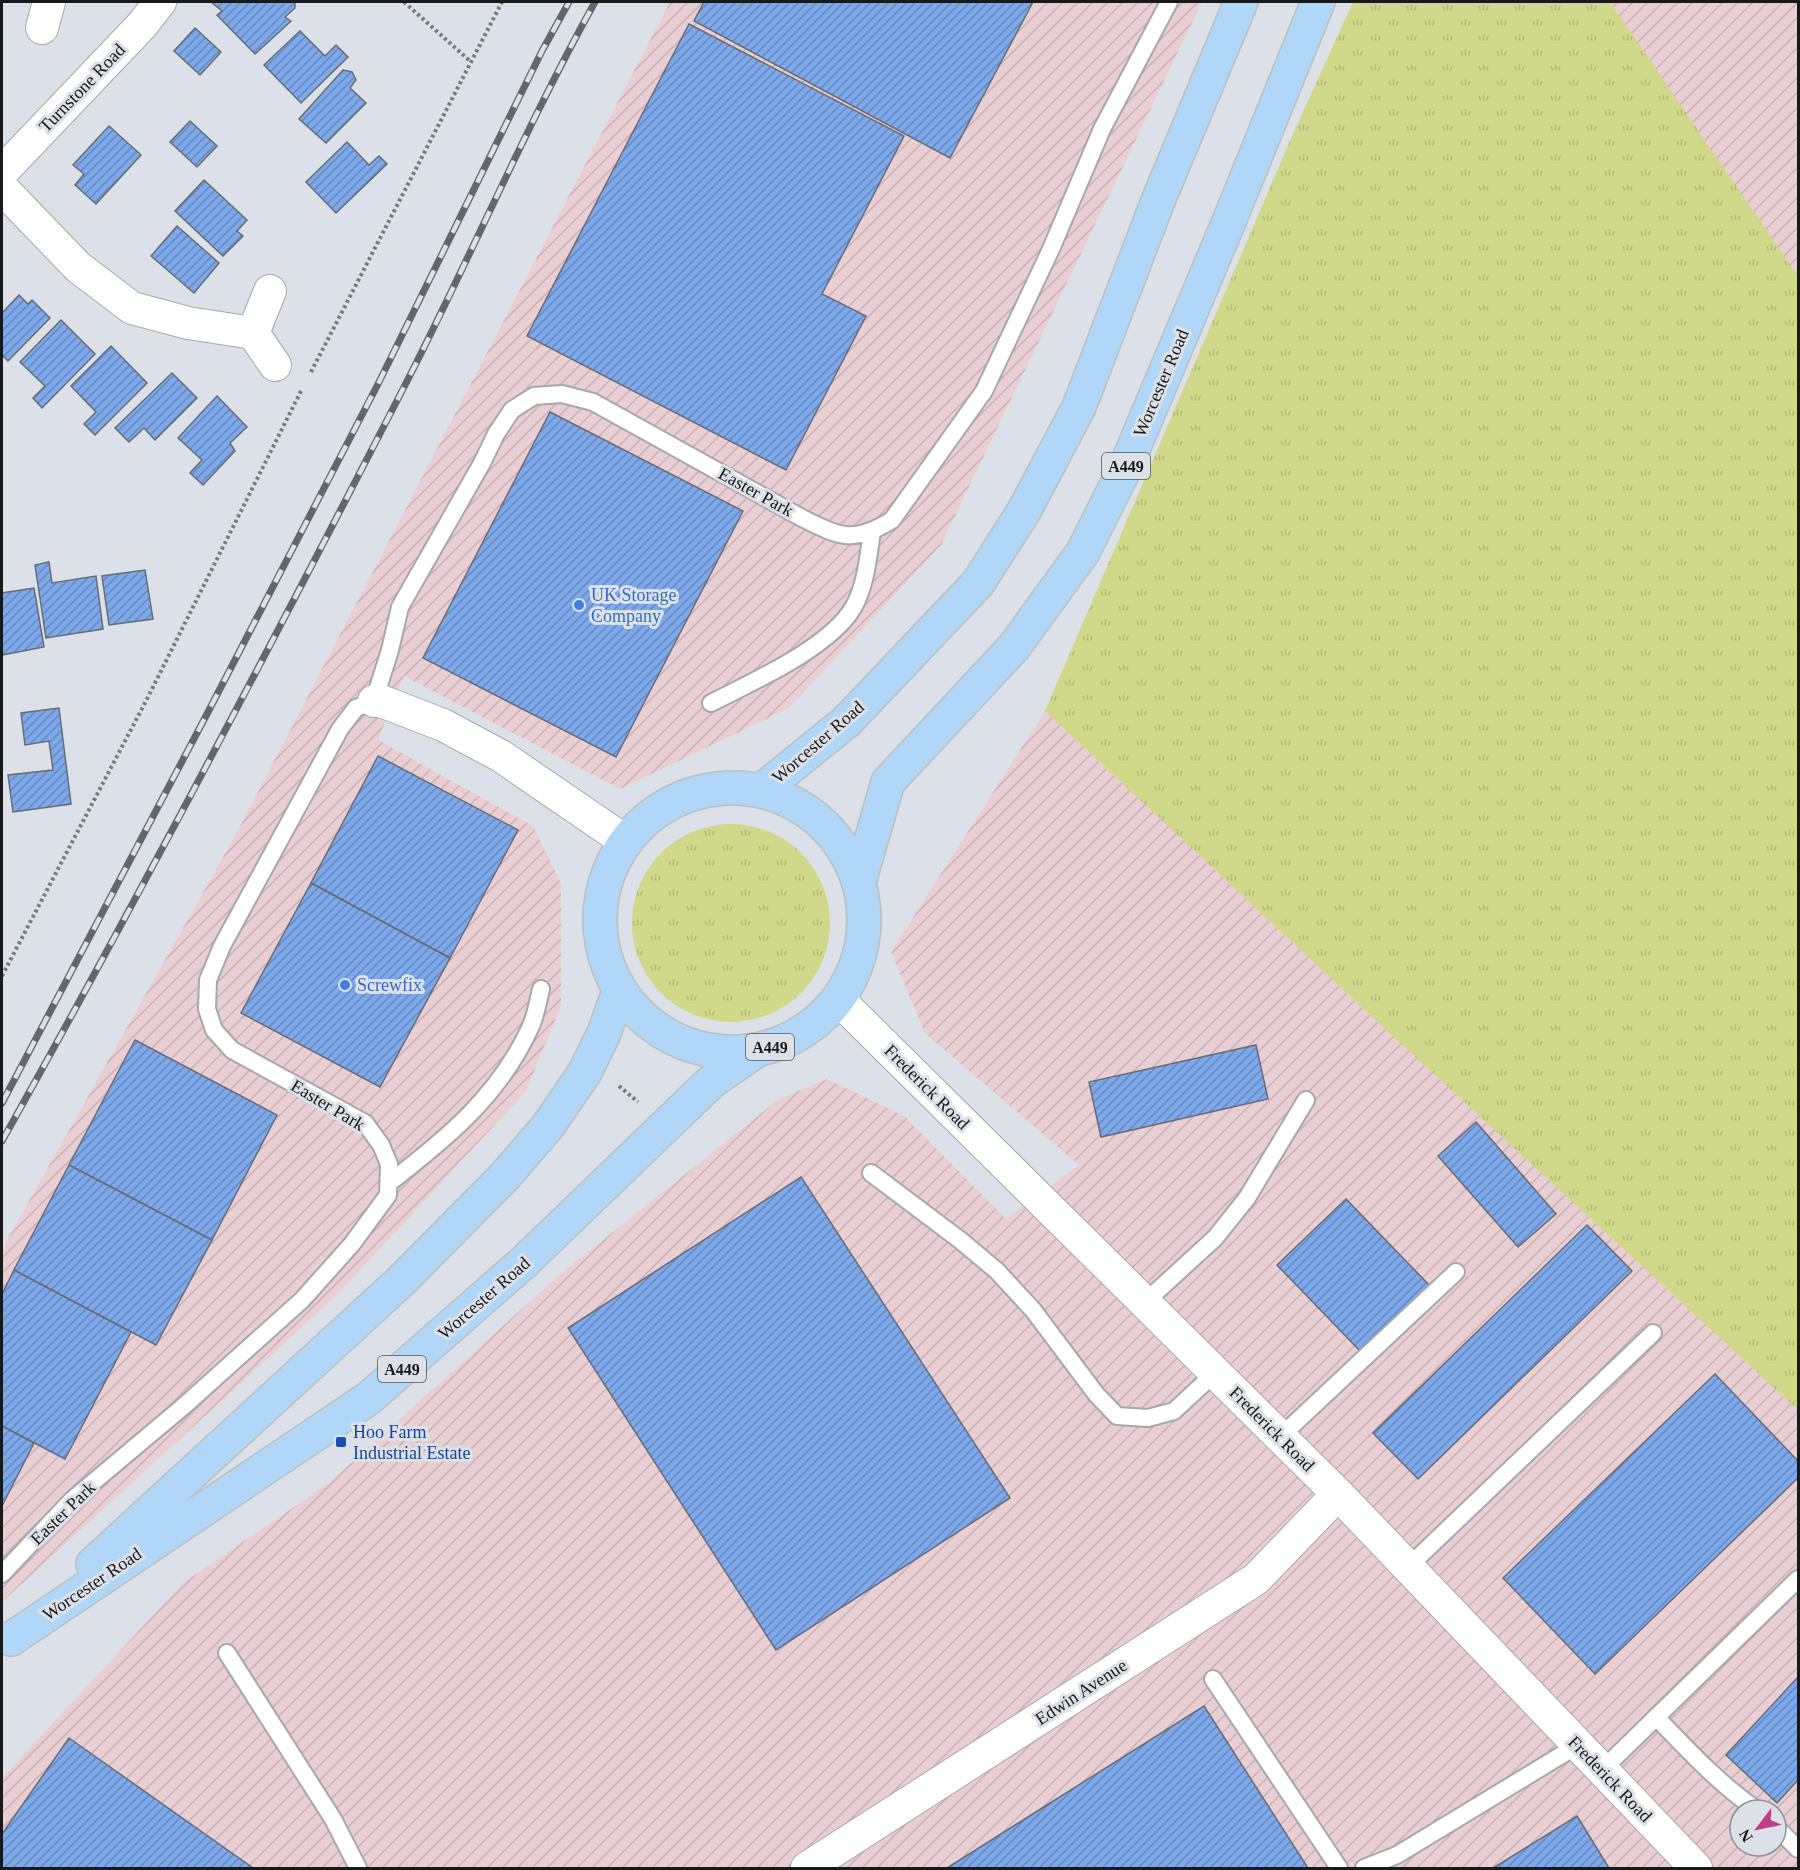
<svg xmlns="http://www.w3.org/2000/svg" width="1800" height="1870" font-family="Georgia,serif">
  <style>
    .industrial { fill: url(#industrial-furrows); fill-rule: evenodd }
    .grass { fill: url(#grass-tufts) }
    .building { fill: url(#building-hatch); stroke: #686c72; stroke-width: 1.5 }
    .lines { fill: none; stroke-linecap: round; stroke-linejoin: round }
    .service-casing { stroke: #a4a8af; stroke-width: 20 }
    .minor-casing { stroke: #a4a8af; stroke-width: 34 }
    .trunk-casing { stroke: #bebfbf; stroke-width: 36 }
    .path { stroke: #787b7f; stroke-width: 4; stroke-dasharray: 3 3; stroke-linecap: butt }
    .service { stroke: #fff; stroke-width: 16 }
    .minor { stroke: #fff; stroke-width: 32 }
    .trunk { stroke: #b0d6f8; stroke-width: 33 }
    .rail-casing { stroke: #63666a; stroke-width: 7 }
    .rail { stroke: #dce1e8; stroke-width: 4.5; stroke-dasharray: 14; stroke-linecap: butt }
    .shop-dot { fill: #3f7fe0; stroke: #dce1e8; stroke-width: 2 }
    .transit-dot { fill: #1a4fb4; stroke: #dce1e8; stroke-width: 2 }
    .labels { text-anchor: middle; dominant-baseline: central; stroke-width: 6; stroke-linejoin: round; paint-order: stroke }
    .shield { fill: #dce1e8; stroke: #525558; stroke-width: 1.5 }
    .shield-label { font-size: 16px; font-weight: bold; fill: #17191b }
    .street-label { font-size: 18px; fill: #17191b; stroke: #dce1e8 }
    .shop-label { font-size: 18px; fill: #366cbe; stroke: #dce1e8; text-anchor: start }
    .transit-label { font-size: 18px; fill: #164399; stroke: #dce1e8; text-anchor: start }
  </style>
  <defs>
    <pattern id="industrial-furrows" width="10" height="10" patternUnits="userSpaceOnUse" patternTransform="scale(1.5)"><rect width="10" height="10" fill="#e9cfd4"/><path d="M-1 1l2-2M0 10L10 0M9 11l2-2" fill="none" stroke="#c7b1b5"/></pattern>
    <pattern id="grass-tufts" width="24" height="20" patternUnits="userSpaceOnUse" patternTransform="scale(1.5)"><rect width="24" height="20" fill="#d0d889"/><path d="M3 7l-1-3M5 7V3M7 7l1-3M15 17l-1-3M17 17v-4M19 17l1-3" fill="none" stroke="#b2b976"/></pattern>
    <pattern id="building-hatch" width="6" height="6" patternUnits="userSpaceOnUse" patternTransform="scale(1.5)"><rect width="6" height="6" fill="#7da9eb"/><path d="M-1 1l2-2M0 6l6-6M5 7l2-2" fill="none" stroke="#6589be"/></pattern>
  </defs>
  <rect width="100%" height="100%" fill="#dce1e8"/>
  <g class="industrial">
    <polygon points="670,2 1202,2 941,545 789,708 620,789 404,676 378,740 533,826 561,884 561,1006 526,1091 338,1294 2,1602 2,1249 235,836"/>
    <polygon points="1607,2 1798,2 1798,287"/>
    <path d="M1045,711L1370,1015L1798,1410V1868H2V1778L183,1583L329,1483L557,1277L779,1099L827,1079L904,1116L1006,1219L1079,1165L925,1033L891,952ZM1740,1810H1776V1846H1740Z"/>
  </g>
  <g class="grass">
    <polygon points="1353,2 1610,2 1798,276 1798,1410 1370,1015 1045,711 1296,127"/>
    <circle cx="731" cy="923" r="99"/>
  </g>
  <g class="building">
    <polygon points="211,2 295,2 295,8 285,17 291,21 255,54 217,15 222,11"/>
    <polygon points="704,2 1033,2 950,158 694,21"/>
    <polygon points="689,24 904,136 822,294 866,316 786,470 527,336"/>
    <polygon points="195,28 221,52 200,75 174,51"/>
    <polygon points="300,31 325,56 336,45 348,57 301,103 264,65"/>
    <polygon points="343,70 352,72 356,80 350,88 366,103 326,143 299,119"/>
    <polygon points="190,121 217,146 197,167 170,142"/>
    <polygon points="109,126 141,155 96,204 75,185 84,174 73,165"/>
    <polygon points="347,142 369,165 379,156 387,164 336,213 306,182"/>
    <polygon points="204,180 247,220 237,231 243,236 223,256 175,211"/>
    <polygon points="177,226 219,263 194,293 151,256"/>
    <polygon points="19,295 28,304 32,300 50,318 8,361 2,355 2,313"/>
    <polygon points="61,320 95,354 42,408 33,398 45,386 20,362"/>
    <polygon points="111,346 147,383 95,435 84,424 96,412 71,386"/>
    <polygon points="172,373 197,398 155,440 144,428 129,442 115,428"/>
    <polygon points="217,396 247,427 230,443 235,451 203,485 190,473 202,460 178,438"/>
    <polygon points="550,412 743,511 616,757 423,658"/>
    <polygon points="49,562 52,583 96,576 103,629 46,638 35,565"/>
    <polygon points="145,570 153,619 109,625 102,576"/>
    <polygon points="34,588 44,647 2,655 2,593"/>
    <polygon points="59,708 71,804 13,812 8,775 53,770 49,741 25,745 21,713"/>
    <polygon points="378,756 518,830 450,958 311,883"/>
    <polygon points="311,883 450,958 380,1087 241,1013"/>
    <polygon points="135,1040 277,1115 212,1240 69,1165"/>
    <polygon points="1256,1045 1268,1099 1101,1137 1089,1082"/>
    <polygon points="1476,1122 1556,1214 1518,1247 1438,1156"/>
    <polygon points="69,1165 212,1240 156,1345 14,1270"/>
    <polygon points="801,1177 1010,1498 776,1650 568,1328"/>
    <polygon points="1346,1199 1430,1286 1361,1352 1277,1265"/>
    <polygon points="1587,1225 1632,1271 1418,1479 1373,1433"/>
    <polygon points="14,1270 131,1332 65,1459 2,1426 2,1294"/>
    <polygon points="1715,1374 1798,1461 1798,1478 1595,1674 1503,1578"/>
    <polygon points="2,1426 34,1443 2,1506"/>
    <polygon points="1798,1677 1798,1780 1777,1803 1726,1755"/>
    <polygon points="1204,1706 1308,1868 947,1868"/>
    <polygon points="69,1738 253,1868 2,1868 2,1834"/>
    <polygon points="1577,1816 1609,1868 1493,1868"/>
  </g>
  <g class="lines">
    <defs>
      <g id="service">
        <path d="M711,703C752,682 829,648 853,608C866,586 868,557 872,532"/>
        <polyline points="871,1173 960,1240 997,1271 1033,1310 1096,1394 1117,1416 1148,1418 1174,1411 1215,1373"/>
        <path d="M389,1183C446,1139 499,1096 530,1028C536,1016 538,1001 541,989"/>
        <polyline points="1144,1303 1215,1238 1247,1198 1306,1100"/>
        <polyline points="1280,1437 1456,1272"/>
        <polyline points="1408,1567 1653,1333"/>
        <path d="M2,1574L72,1500L185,1405L302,1300L352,1244L388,1195L389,1164L381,1145L365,1123L232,1050L214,1030L207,1009L208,980L222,946L340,729L356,708L374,701L390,650L400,607L482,463L496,434L512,410L534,396L562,394L593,402L802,518C840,537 853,544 892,520L984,391L1051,249L1102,129L1169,2"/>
        <polyline points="227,1653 333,1819 358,1868"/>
        <polyline points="1213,1679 1339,1868"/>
        <path d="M1656,1717C1688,1750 1719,1784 1757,1810"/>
        <polyline points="1602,1770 1798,1579"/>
        <polyline points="1776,1827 1798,1849"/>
        <polyline points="1364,1868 1397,1855 1578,1745"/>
      </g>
      <g id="minor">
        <polyline points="42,28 49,2"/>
        <polyline points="2,172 142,25 160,2"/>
        <polyline points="2,188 78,267 132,308 188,323 253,333"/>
        <polyline points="270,291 253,333 275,365"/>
        <polyline points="374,701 381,701 443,725 501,756 625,841"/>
        <polyline points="839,1000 1338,1494 1696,1868"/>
        <polyline points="807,1868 1256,1579 1338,1494"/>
      </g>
      <g id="trunk">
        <circle cx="732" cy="920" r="132"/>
        <polyline points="762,790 847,721 978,583 1024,511 1079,407 1158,201 1241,2"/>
        <polyline points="859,882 888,782 1014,647 1083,552 1126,466 1230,219 1318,2"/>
        <polyline points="93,1564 402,1280 505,1176 548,1126 585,1072 604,1033 619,991"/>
        <polyline points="11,1639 369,1398 524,1262 711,1082 756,1051"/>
      </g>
    </defs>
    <use href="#service" class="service-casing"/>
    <use href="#minor" class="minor-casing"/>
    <use href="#trunk" class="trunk-casing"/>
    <g class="path">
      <polyline points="404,2 470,61"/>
      <polyline points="311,372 502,2"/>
      <polyline points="2,976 147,699 302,389"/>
      <polyline points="619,1086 638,1102"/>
    </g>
    <use href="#service" class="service"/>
    <use href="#minor" class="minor"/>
    <use href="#trunk" class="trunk"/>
    <defs>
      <g id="rail">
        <polyline points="2,1103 207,714 378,384 542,51 569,2"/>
        <path d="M2,1141C141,893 273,642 403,389C469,261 525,128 595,2"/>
      </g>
    </defs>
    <use href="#rail" class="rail-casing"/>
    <use href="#rail" class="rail"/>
  </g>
  <g class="shop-dot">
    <circle cx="579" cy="605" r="6"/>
    <circle cx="345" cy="985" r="6"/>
  </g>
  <rect class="transit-dot" x="335" y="1436" width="12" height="12" rx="3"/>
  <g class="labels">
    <g class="shield">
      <rect x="1102" y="453" width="48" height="26" rx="4.5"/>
      <rect x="746" y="1034" width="48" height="26" rx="4.5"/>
      <rect x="378" y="1356" width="48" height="26" rx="4.5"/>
    </g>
    <g class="shield-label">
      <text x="1126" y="466">A449</text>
      <text x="770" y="1047">A449</text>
      <text x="402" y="1369">A449</text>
    </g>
    <g class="street-label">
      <text transform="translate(82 88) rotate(-46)">Turnstone Road</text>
      <text transform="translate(1161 383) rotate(-67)">Worcester Road</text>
      <text transform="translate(756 492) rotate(29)">Easter Park</text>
      <text transform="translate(818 742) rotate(-41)">Worcester Road</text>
      <text transform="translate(927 1087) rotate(45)">Frederick Road</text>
      <text transform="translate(328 1105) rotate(31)">Easter Park</text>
      <text transform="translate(484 1298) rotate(-41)">Worcester Road</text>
      <text transform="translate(1272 1429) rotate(45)">Frederick Road</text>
      <text transform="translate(63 1513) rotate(-44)">Easter Park</text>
      <text transform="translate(92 1584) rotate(-34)">Worcester Road</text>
      <text transform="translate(1081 1692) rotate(-33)">Edwin Avenue</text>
      <text transform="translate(1610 1779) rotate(46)">Frederick Road</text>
    </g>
    <g class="shop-label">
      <text x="591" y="595">UK Storage<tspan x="591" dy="21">Company</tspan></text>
      <text x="357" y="985">Screwfix</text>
    </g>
    <g class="transit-label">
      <text x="353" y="1432">Hoo Farm<tspan x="353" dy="21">Industrial Estate</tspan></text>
    </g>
  </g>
  <rect width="1800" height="1870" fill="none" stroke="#17191b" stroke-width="6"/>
  <g transform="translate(1758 1828) rotate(238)"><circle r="28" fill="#dce1e8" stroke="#8d9196" stroke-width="1.5"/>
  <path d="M0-4.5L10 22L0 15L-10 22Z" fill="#c13f86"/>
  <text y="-9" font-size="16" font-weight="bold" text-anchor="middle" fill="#17191b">N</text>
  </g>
</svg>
